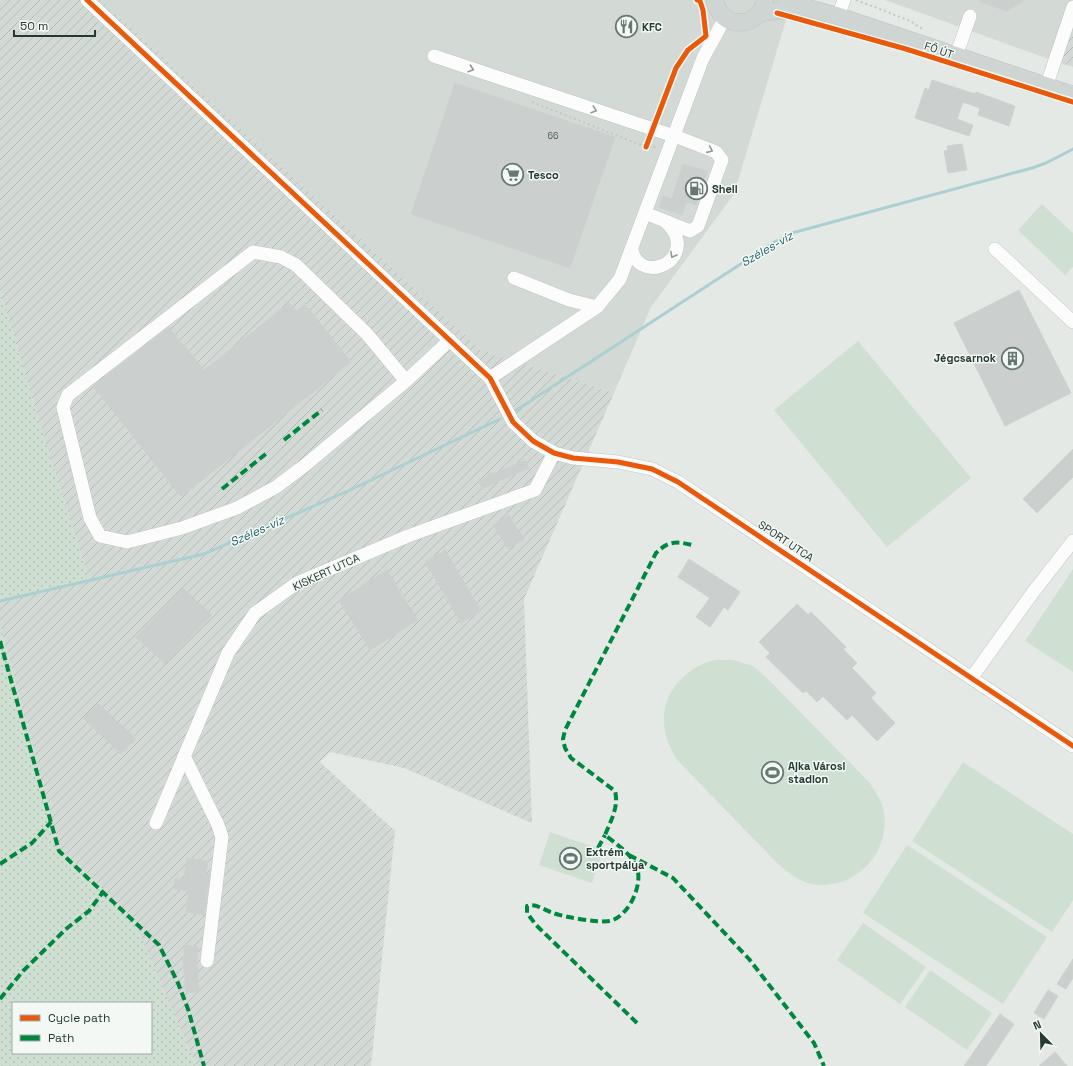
<svg xmlns="http://www.w3.org/2000/svg" width="1073" height="1066" font-family="'Space Grotesk',sans-serif">
  <style>
    .built { fill: #d3dad6 }
    .industrial { fill: url(#industrial-furrows) }
    .grass { fill: #cfe0d3 }
    .garden { fill: url(#garden-dots); fill-rule: evenodd }
    .lines { fill: none; stroke-linecap: round; stroke-linejoin: round }
    .stream { stroke: #aad0d2; stroke-width: 3 }
    .building { fill: #cbd0ce; stroke: #cdd2cf }
    .minor-casing { stroke: #c1c6c3; stroke-width: 14 }
    .major-casing { stroke: #bdc4c2; stroke-width: 18 }
    .path { stroke: #c1c9c5; stroke-width: 2; stroke-dasharray: 2 3; stroke-linecap: butt }
    .minor { stroke: #fbfcfb; stroke-width: 13 }
    .major { stroke: #ced5d2; stroke-width: 17 }
    .quiet { stroke: #00873e; stroke-width: 4; stroke-dasharray: 8 4; stroke-linecap: butt }
    .cycleway-casing { stroke: #f3f8f5; stroke-width: 8 }
    .cycleway { stroke: #e8590c; stroke-width: 5 }
    .oneway { stroke: #909b97 }
    .labels { text-anchor: middle; dominant-baseline: central; stroke-width: 3; stroke-linejoin: round; paint-order: stroke }
    .number-label { font-size: 9px; fill: #4e605a }
    .poi-label { font-size: 11px; font-weight: bold; fill: #243a33; stroke: #f3f8f5; text-anchor: start }
    .street-label { font-size: 11px; fill: #243a33; stroke: #f3f8f5 }
    .water-label { font-size: 12px; font-style: italic; fill: #25676f; stroke: #f3f8f5 }
  </style>
  <defs>
    <pattern id="industrial-furrows" width="10" height="10" patternUnits="userSpaceOnUse"><rect width="10" height="10" fill="#d3dad6"/><path d="M-1 1l2-2M0 10L10 0M9 11l2-2" fill="none" stroke="#b5bcb8"/></pattern>
    <pattern id="garden-dots" width="8" height="8" patternUnits="userSpaceOnUse"><rect width="8" height="8" fill="#cfe0d3"/><path d="M2 2h.1M6 6h.1" fill="none" stroke="#b2c1b6" stroke-width="1.8" stroke-linecap="round"/></pattern>
  </defs>
  <rect width="100%" height="100%" fill="#e4e9e6"/>
  <g class="built">
    <polygon points="101,0 792,0 734,194 651,307 614,393 481,350"/>
    <polygon points="885,0 1073,0 1073,15 1057,62"/>
  </g>
  <g class="industrial">
    <polygon points="0,0 101,0 481,350 614,393 524,599 532,823 404,768 330,752 320,762 395,831 371,1066 196,1066 133,919 59,847 0,625 0,600 89,580 36,412 0,290"/>
    <polygon points="1073,15 1073,67 1057,62"/>
  </g>
  <g class="grass">
    <polygon points="1042,204 1073,233 1073,267 1065,275 1018,230"/>
    <polygon points="858,341 971,478 887,547 774,410"/>
    <polygon points="1073,569 1073,672 1025,641"/>
    <path d="M733,660L753,666L766,677L870,783C873,789 878,795 881,802C897,845 859,892 812,884C799,881 788,873 778,864L677,760C671,749 664,736 664,722C662,694 685,668 711,661C718,659 726,660 733,660Z"/>
    <polygon points="963,762 1073,834 1073,900 1052,932 912,841"/>
    <polygon points="550,832 603,850 592,883 539,865"/>
    <polygon points="907,845 1047,937 1003,1004 863,913"/>
    <polygon points="863,923 926,967 900,1004 837,960"/>
    <polygon points="930,970 992,1013 967,1050 905,1007"/>
  </g>
  <g class="garden">
    <polygon points="0,290 36,412 89,580 0,600"/>
    <path d="M0,625L59,847L133,919L196,1066H0ZM13,1003H151V1053H13Z"/>
  </g>
  <g class="lines">
    <g class="stream">
      <polyline points="515,411 776,241 792,233 1032,168 1046,163 1073,149"/>
      <polyline points="0,601 204,554 348,491 500,419"/>
    </g>
  </g>
  <g class="building">
    <polygon points="980,0 1025,0 1007,11 980,2"/>
    <polygon points="932,80 975,94 976,92 1015,106 1009,126 978,115 980,108 963,102 957,119 973,125 969,136 915,118 925,88 929,90"/>
    <polygon points="455,83 615,137 570,268 411,214"/>
    <polygon points="962,144 967,170 948,173 944,151 948,150 947,146"/>
    <polygon points="683,164 707,171 696,205 686,202 682,215 659,207 663,196 672,199"/>
    <polygon points="1019,290 1071,393 1005,426 954,323"/>
    <polygon points="289,303 296,311 305,304 351,362 181,497 93,386 169,327 204,370"/>
    <polygon points="1073,449 1073,477 1037,513 1023,499"/>
    <polygon points="525,460 529,468 482,489 478,481 487,477 489,472 493,474"/>
    <polygon points="509,515 524,539 508,549 493,525"/>
    <polygon points="445,550 481,611 461,623 425,562"/>
    <polygon points="689,559 740,592 728,610 724,607 710,627 696,617 710,598 678,577"/>
    <polygon points="387,570 418,620 370,650 339,600"/>
    <polygon points="183,588 212,615 165,664 136,637"/>
    <polygon points="797,604 808,615 811,612 846,647 843,649 857,663 852,668 876,693 871,698 895,723 877,741 852,715 847,720 823,696 817,702 806,691 803,693 766,657 770,653 759,642"/>
    <polygon points="98,703 136,739 121,754 83,718"/>
    <polygon points="187,858 208,861 206,873 210,874 204,915 186,912 189,891 174,889 175,878 184,879"/>
    <polygon points="185,945 198,947 197,960 199,992 186,993 183,959"/>
    <polygon points="1073,959 1073,978 1066,989 1057,984"/>
    <polygon points="1048,990 1058,996 1044,1019 1034,1013"/>
    <polygon points="1000,1014 1014,1024 986,1066 964,1066"/>
    <polygon points="1055,1052 1067,1066 1039,1066"/>
  </g>
  <g class="lines">
    <defs>
      <g id="minor">
        <polyline points="87,0 490,378 513,422 533,441 554,453 573,458 618,462 652,469 678,482 1073,746"/>
        <polyline points="838,16 844,0"/>
        <polyline points="434,56 680,138 716,152 722,160 698,226 690,231 645,213"/>
        <polyline points="956,56 970,16"/>
        <polyline points="1046,87 1073,7"/>
        <polyline points="995,249 1073,322"/>
        <path d="M632,250C638,281 686,267 676,236C674,231 669,225 665,221"/>
        <polyline points="514,278 569,300 597,307"/>
        <polyline points="490,378 597,307 620,279 703,58 725,18"/>
        <polyline points="406,381 367,334 296,265 281,257 253,252 68,395 63,407 90,518 100,536 127,542 182,528 237,508 276,487 304,466 406,381 450,340"/>
        <polyline points="972,677 1031,595 1073,541"/>
        <polyline points="184,756 218,825 222,837 207,961"/>
        <polyline points="156,823 228,653 255,613 297,583 408,536 535,490 554,453"/>
      </g>
      <g id="major">
        <path d="M715,0C720,30 759,30 765,0"/>
        <polyline points="786,0 804,7 838,16 1073,95"/>
        <polyline points="760,13 802,7"/>
      </g>
    </defs>
    <use href="#minor" class="minor-casing"/>
    <use href="#major" class="major-casing"/>
    <g class="path">
      <polyline points="856,0 908,20 923,29"/>
      <polyline points="532,102 646,147 657,147"/>
    </g>
    <use href="#minor" class="minor"/>
    <use href="#major" class="major"/>
    <g class="quiet">
      <polyline points="284,440 322,410"/>
      <polyline points="222,489 267,453"/>
      <polyline points="0,641 59,851 159,945 178,983 188,1009 204,1066"/>
      <polyline points="598,848 605,835"/>
      <polyline points="629,855 673,878 749,959 814,1043 824,1066"/>
      <polyline points="0,864 32,843 51,822"/>
      <polyline points="0,999 23,971 66,929 89,911 103,892"/>
      <path d="M637,1023L536,925L527,913V906C536,903 544,910 553,913C564,917 598,923 610,921C629,916 643,885 637,868C633,855 615,843 605,835C611,820 619,807 615,791L571,758L565,748L563,739L565,730L656,553C668,541 676,541 692,545"/>
    </g>
    <defs>
      <g id="cycleway">
        <polyline points="87,0 490,378 513,422 533,441 554,453 573,458 618,462 652,469 678,482 1073,746"/>
        <polyline points="777,13 906,49 1073,102"/>
        <polyline points="646,147 676,68 688,50 706,36 703,10 700,1 697,0"/>
      </g>
    </defs>
    <use href="#cycleway" class="cycleway-casing"/>
    <use href="#cycleway" class="cycleway"/>
  </g>
  <defs><path id="oneway-chevron" d="M-2-3.5L2.5 0L-2 3.5" fill="none" stroke-width="1.6" stroke-linecap="round" stroke-linejoin="round"/></defs>
  <g class="oneway">
    <use href="#oneway-chevron" transform="translate(471 69) rotate(18)"/>
    <use href="#oneway-chevron" transform="translate(594 110) rotate(19)"/>
    <use href="#oneway-chevron" transform="translate(710 150) rotate(24)"/>
    <use href="#oneway-chevron" transform="translate(673 255) rotate(120)"/>
  </g>
  <defs>
    <symbol id="restaurant-ring" viewBox="-11 -11 22 22"><circle r="9.5" fill="#f3f8f5" stroke="#677772" stroke-width="1.5"/><path d="M-5-6h1v4h1v-4h1v4h1v-4h1v5L-1.5 .5V6h-2V.5L-5-1ZM5-6V6H3V1.5H1.5Q1.5-4 5-6Z" fill="#677772"/></symbol>
    <symbol id="supermarket-ring" viewBox="-11 -11 22 22"><circle r="9.5" fill="#f3f8f5" stroke="#677772" stroke-width="1.5"/><path d="M-6-5.5h2.5l.6 2H6L4.5 2H-2.5L-4.4-4H-6ZM-1.5 3.2a1.3 1.3 0 1 0 .1 0ZM3 3.2a1.3 1.3 0 1 0 .1 0Z" fill="#677772"/></symbol>
    <symbol id="fuel-ring" viewBox="-11 -11 22 22"><circle r="9.5" fill="#f3f8f5" stroke="#677772" stroke-width="1.5"/><path d="M-5.5-6h7V0h2V4h1.3V-2.5L3-4.5l.8-.8L6-3V5H2.5V1h-1V6h-7ZM-4.2-4.7v3.2H.2V-4.7Z" fill="#677772"/></symbol>
    <symbol id="building-ring" viewBox="-11 -11 22 22"><circle r="9.5" fill="#f3f8f5" stroke="#677772" stroke-width="1.5"/><path d="M-4-6H4V6H1V3H-1V6H-4ZM-2.5-4.3h1.7v1.8h-1.7ZM.8-4.3h1.7v1.8H.8ZM-2.5-1h1.7V.8h-1.7ZM.8-1h1.7V.8H.8Z" fill="#677772"/></symbol>
    <symbol id="stadium-ring" viewBox="-11 -11 22 22"><circle r="9.5" fill="#f3f8f5" stroke="#677772" stroke-width="1.5"/><path d="M0-5a6.5 5 0 1 0 0 10a6.5 5 0 1 0 0-10ZM-3.5-1.8h7v3.6h-7Z" fill="#677772"/></symbol>
  </defs>
  <g fill-rule="evenodd">
    <use href="#restaurant-ring" x="614" y="14" width="25" height="25"/>
    <use href="#supermarket-ring" x="500" y="162" width="25" height="25"/>
    <use href="#fuel-ring" x="684" y="176" width="25" height="25"/>
    <use href="#building-ring" x="1000" y="346" width="25" height="25"/>
    <use href="#stadium-ring" x="760" y="760" width="25" height="25"/>
    <use href="#stadium-ring" x="558" y="846" width="25" height="25"/>
  </g>
  <g class="labels">
    <g class="number-label">
      <text x="553" y="136">66</text>
    </g>
    <g class="poi-label">
      <text x="642" y="27">KFC</text>
      <text x="528" y="175">Tesco</text>
      <text x="712" y="189">Shell</text>
      <text x="996" y="358" text-anchor="end">Jégcsarnok</text>
      <text x="788" y="766">Ajka Városi<tspan x="788" dy="13">stadion</tspan></text>
      <text x="586" y="852">Extrém<tspan x="586" dy="13">sportpálya</tspan></text>
    </g>
    <g class="street-label">
      <text transform="translate(939 50) rotate(19)">FŐ ÚT</text>
      <text transform="translate(786 541) rotate(34)">SPORT UTCA</text>
      <text transform="translate(326 572) rotate(-25)">KISKERT UTCA</text>
    </g>
    <g class="water-label">
      <text transform="translate(767 249) rotate(-30)">Széles-víz</text>
      <text transform="translate(257 531) rotate(-24)">Széles-víz</text>
    </g>
  </g>
  <rect x="12" y="1002" width="140" height="52" fill="#f3f8f5" stroke="#a0aca7"/>
  <rect x="20" y="1015" width="20" height="6" fill="#e8590c" stroke="#a0aca7"/>
  <text x="48" y="1022" font-size="12" fill="#243a33">Cycle path</text>
  <rect x="20" y="1035" width="20" height="6" fill="#00873e" stroke="#a0aca7"/>
  <text x="48" y="1042" font-size="12" fill="#243a33">Path</text>
  <g transform="translate(1041 1034) rotate(337)" stroke="#f3f8f5" stroke-width="3" paint-order="stroke">
  <path d="M0-3L7 15L0 10L-7 15Z" fill="#243a33"/>
  <text y="-6" font-size="11" font-weight="bold" text-anchor="middle" fill="#243a33">N</text>
  </g>
  <path d="M14 30v6h81v-6" fill="none" stroke="#243a33" stroke-width="2"/>
  <text x="20" y="30" font-size="12" fill="#243a33" stroke="#f3f8f5" stroke-width="3" paint-order="stroke">50 m</text>
</svg>
